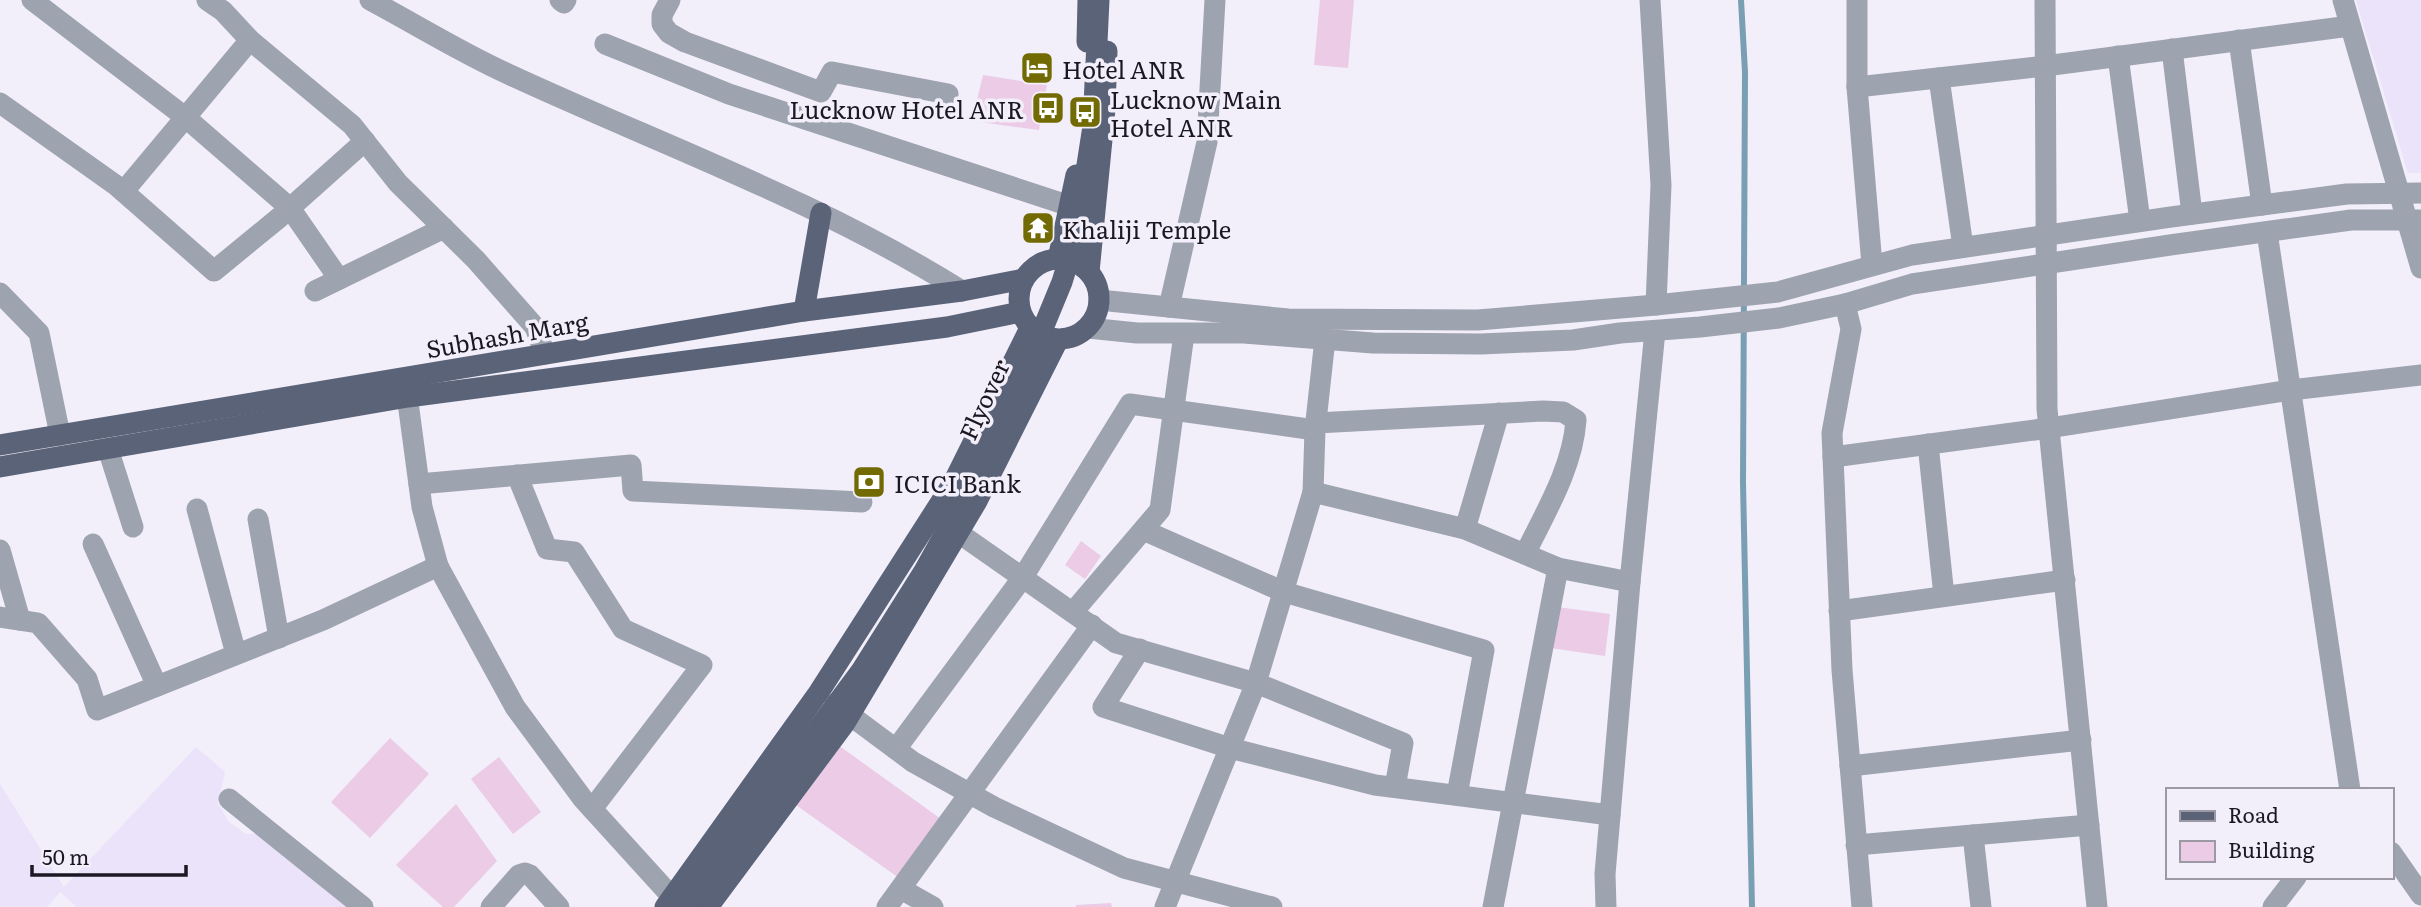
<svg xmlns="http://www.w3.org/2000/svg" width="2421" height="907" font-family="Literata,serif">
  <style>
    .built { fill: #eae3fa }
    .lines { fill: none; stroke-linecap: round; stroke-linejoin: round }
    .stream { stroke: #7a9fb3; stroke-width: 6 }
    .building { fill: #ebcbe6 }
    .minor { stroke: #9da3af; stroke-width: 21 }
    .major { stroke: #5a6378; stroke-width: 21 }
    .major-bridge { stroke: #5a6378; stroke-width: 21 }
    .labels { text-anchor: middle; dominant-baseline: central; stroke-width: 7; stroke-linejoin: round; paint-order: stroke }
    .poi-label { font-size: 24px; fill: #1c1823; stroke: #f2eefa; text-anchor: start }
    .street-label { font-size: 24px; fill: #1c1823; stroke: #f2eefa }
  </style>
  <rect width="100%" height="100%" fill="#f2eefa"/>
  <g class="built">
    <polygon points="2356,0 2421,0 2421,173 2408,173"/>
    <polygon points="196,747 225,772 218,803 228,821 246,834 275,835 356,907 77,907 60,892 47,907 0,907 0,784 64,887"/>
  </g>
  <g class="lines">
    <polyline class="stream" points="1741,0 1745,72 1743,483 1752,907"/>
  </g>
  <g class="building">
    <polygon points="1320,0 1354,0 1348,68 1314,65"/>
    <polygon points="983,75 1047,85 1039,130 972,121"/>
    <polygon points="1081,541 1101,556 1085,579 1065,565"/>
    <polygon points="1557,607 1610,614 1605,656 1551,648"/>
    <polygon points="390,738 429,774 370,838 331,802"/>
    <polygon points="838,745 941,819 899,878 796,805"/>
    <polygon points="499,757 541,812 513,834 471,779"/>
    <polygon points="456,804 497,861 454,907 443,907 396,865"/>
    <polygon points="1111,903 1112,907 1076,907 1076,905"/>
  </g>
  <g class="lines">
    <g class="minor">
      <polyline points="32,0 185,117 290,208 339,279"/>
      <polyline points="207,0 223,11 250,40 352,125 398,183 476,260 535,327 545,354"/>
      <path d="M370,0C415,24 460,52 506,73C659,144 819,201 962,291"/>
      <polyline points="560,0 564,3 566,0"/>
      <polyline points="670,0 662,15 662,24 669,33 685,42 821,92 832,72 948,94"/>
      <polyline points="1650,0 1661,185 1656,305"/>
      <polyline points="1857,0 1857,87 1872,265"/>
      <polyline points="2045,0 2047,409 2097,907"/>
      <polyline points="2343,0 2421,268"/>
      <polyline points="2239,40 2262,205"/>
      <polyline points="605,44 729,94 1070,206"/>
      <polyline points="2172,49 2192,214"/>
      <polyline points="2118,56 2140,221"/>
      <polyline points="1939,78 1963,247"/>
      <polyline points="1857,87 2045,66 2350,26"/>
      <polyline points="0,103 117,186 214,271 280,217 365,141"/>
      <polyline points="124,191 250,40"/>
      <polyline points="2267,232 2350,790"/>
      <polyline points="315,291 444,228"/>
      <polyline points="0,293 39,333 60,435"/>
      <polyline points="1099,300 1288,319 1478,320 1656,305 1778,292 1912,255 2171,217 2347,194 2421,193"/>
      <polyline points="1845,304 1851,329 1832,433 1842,670 1862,907"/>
      <polyline points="1169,307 1207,142 1215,0"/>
      <polyline points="1088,328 1137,333 1244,333 1373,343 1481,344 1573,340 1620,333 1700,327 1779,318 1845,304 1912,284 2170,245 2351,220 2421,220"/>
      <polyline points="405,380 422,507 438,566 515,707 583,799 672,897"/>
      <path d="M1316,423L1543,411L1563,412L1576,420C1573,467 1545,513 1525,554"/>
      <polyline points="1928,444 1944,596"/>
      <polyline points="108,449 133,527"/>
      <polyline points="1833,457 2049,428 2291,390 2421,375"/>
      <polyline points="517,475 547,549 574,552 623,629 702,665 592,809"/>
      <polyline points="419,484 631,465 633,491 862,502"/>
      <polyline points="1313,492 1465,529 1558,568 1630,582"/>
      <polyline points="197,509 236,654"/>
      <polyline points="258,519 279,638"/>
      <polyline points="943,522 1116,643 1256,683 1403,743 1395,787"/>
      <polyline points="1465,529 1499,413"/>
      <polyline points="1143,530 1284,592 1484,650 1457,795"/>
      <polyline points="93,544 157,686"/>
      <polyline points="0,550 20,620"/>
      <polyline points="1839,611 2065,580"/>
      <polyline points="1073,612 1160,510 1184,334"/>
      <polyline points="0,617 38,623 87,679 97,710 323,620 438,566"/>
      <polyline points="1140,649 1103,707 1230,748 1375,785 1610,815"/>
      <polyline points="835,704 913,762 994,807 1124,868 1272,907"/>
      <polyline points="896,749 1023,577 1130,404 1315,430"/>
      <polyline points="1850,766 2081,740"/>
      <polyline points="229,799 363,907"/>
      <polyline points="1973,835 1981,907"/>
      <polyline points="1856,845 2089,825"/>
      <polyline points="2391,852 2421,895"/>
      <polyline points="901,889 933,907"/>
      <polyline points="491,907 519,875 525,873 530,875 559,907"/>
      <polyline points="887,907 1092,625"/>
      <polyline points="1165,907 1256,683 1313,492 1315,430 1325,339"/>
      <polyline points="1493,907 1558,568"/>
      <polyline points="1606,907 1605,874 1630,582 1655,331"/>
      <polyline points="2273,907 2296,877"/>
    </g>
    <g class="major">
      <polyline points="1087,42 1088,0"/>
      <circle cx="1059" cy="299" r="40"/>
      <polyline points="1058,259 1076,175"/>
      <polyline points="1089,272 1105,109 1107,51"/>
      <polyline points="804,311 821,213"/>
      <polyline points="0,445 804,311 962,291 1024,279"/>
      <polyline points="0,467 408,397 947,327 1020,312"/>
      <polyline points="665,907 819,692 953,483 1030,328"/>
      <polyline points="708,907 845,723 976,503 1058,340"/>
    </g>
    <polyline class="major-bridge" points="685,907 861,671 924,571 969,490 1018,389 1062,282 1076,236 1093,126 1099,0"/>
  </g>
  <defs>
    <symbol id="hotel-square" viewBox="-11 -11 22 22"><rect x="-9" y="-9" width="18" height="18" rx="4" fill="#726a02" stroke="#f2eefa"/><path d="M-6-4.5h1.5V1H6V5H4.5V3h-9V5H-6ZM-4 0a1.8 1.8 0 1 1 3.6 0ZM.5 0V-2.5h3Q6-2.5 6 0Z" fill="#fff"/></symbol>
    <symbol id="bus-square" viewBox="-11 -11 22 22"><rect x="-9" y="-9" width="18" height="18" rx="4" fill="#726a02" stroke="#f2eefa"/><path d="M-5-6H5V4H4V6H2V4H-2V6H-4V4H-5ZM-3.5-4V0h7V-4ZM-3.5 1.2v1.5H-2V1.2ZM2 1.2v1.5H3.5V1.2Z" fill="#fff"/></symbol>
    <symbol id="temple-square" viewBox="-11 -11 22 22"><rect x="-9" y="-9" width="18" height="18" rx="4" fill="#726a02" stroke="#f2eefa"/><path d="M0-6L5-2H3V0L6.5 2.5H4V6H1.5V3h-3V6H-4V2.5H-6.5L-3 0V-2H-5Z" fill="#fff"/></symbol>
    <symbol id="bank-square" viewBox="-11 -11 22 22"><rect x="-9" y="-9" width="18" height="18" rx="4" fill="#726a02" stroke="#f2eefa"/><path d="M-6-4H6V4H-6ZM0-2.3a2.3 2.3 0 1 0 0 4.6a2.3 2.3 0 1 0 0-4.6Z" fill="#fff"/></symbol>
  </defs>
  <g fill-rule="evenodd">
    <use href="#hotel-square" x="1018" y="49" width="38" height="38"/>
    <use href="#bus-square" x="1029" y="89" width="38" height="38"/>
    <use href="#bus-square" x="1066" y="93" width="38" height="38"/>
    <use href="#temple-square" x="1019" y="209" width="38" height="38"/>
    <use href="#bank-square" x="850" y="463" width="38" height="38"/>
  </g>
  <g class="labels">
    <g class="poi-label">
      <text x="1062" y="68">Hotel ANR</text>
      <text x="1110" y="98">Lucknow Main<tspan x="1110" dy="28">Hotel ANR</tspan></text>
      <text x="1024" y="108" text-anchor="end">Lucknow Hotel ANR</text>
      <text x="1062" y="228">Khaliji Temple</text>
      <text x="894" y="482">ICICI Bank</text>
    </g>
    <g class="street-label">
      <text transform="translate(507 334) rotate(-10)">Subhash Marg</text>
      <text transform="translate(983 399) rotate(-65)">Flyover</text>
    </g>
  </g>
  <rect x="2166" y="788" width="228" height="91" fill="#f2eefa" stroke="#9c98a4" stroke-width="2"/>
  <rect x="2180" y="811" width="35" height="10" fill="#5a6378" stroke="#9c98a4" stroke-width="2"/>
  <text x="2228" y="823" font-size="21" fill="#1c1823">Road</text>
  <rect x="2180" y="841" width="35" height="21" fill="#ebcbe6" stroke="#9c98a4" stroke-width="2"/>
  <text x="2228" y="858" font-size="21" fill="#1c1823">Building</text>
  <path d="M32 865v10h154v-10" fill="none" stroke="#1c1823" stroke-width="3.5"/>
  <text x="42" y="865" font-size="21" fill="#1c1823" stroke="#f2eefa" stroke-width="5" paint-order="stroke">50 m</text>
</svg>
